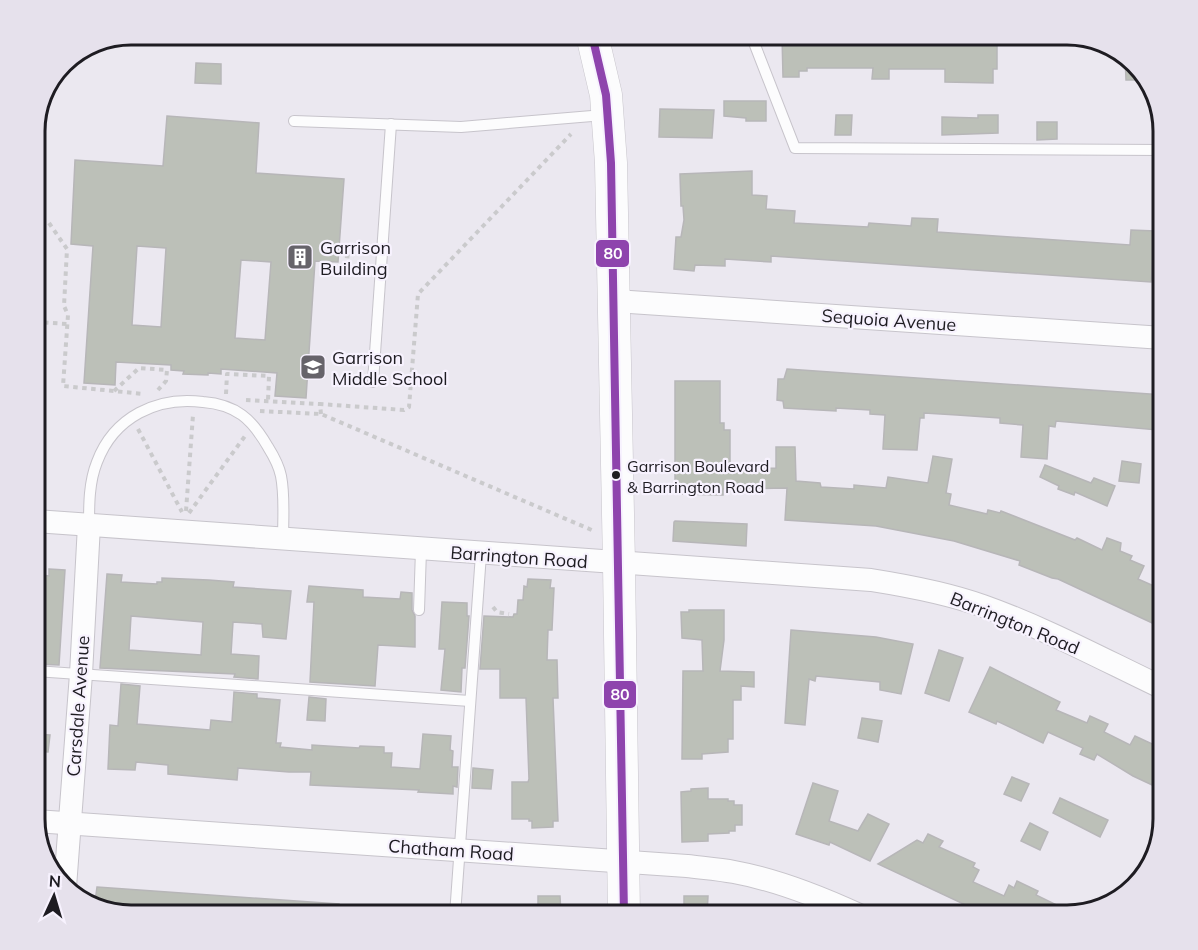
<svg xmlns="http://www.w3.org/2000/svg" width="1198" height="950" font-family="Mulish,sans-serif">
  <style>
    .green { fill: #d3c9e1 }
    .building { fill: #bcc0b8; stroke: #b7b6b8; stroke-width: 1.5; fill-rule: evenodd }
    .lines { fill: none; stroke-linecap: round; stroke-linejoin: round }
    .service-casing { stroke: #c7c4cb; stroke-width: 12 }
    .minor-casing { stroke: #c7c4cb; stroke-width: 24 }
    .secondary-casing { stroke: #c7c4cb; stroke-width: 33 }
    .path { stroke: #cacacc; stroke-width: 4; stroke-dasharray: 4.5 4.5; stroke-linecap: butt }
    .service { stroke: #fcfcfd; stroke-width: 10 }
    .minor { stroke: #fcfcfd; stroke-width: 22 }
    .secondary { stroke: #fcfcfd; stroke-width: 32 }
    .bus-1-casing { stroke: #f7f2fe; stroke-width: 12 }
    .bus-1 { stroke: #8e44ad; stroke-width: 8 }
    .bus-dot { fill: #1e1c22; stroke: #f7f2fe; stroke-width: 2 }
    .labels { text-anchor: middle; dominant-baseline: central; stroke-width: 4.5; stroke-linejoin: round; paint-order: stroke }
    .bus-label { font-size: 16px; fill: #1e1c22; stroke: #f7f2fe; text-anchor: start }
    .poi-label { font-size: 18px; fill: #1e1c22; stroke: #f7f2fe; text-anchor: start }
    .street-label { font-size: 18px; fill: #1e1c22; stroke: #f7f2fe }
    .rim { fill: none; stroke: #1e1c22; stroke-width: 3 }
    .line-badge { stroke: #f7f2fe; stroke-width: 2 }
    .badge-label { font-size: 16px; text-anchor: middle; font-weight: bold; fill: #fff }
  </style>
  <rect width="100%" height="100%" fill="#ebe8f0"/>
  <g class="green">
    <polygon points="47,99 46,136 35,135 35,124"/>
    <polygon points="35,185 45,185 40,313 35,313"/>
  </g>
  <g class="building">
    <polygon points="814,34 997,34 997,69 993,69 993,83 945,82 945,69 889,69 889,79 872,79 873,68 807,68 807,71 799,71 799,77 783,77 782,36"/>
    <polygon points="1125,56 1130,58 1147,80 1126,80"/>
    <polygon points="196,63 221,64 221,84 195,83"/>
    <polygon points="724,101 766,101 766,121 746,121 746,118 724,116"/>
    <polygon points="660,109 714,110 712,138 659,137"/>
    <polygon points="836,115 852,115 851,135 835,135"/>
    <polygon points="978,115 998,115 998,133 942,135 942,117 978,118"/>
    <path d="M167,116L259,123L256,173L344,179L338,262L315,261L306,398L275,396L277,373L221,369V374L208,373V375L183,374L184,371L171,370V365L116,362L115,385L84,383L93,246L71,244L75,160L163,166ZM137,246L166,248L161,327L132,325ZM241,260L271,262L265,340L235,338Z"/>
    <polygon points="1037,122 1057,122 1057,139 1037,140"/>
    <polygon points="752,171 752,195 767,196 766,209 795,211 794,223 868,227 869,223 911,226 912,218 938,219 937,232 1130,245 1131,230 1155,231 1151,282 771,256 771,262 725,259 725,266 695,265 694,271 674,269 676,237 681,237 684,220 683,206 681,206 680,174"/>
    <polygon points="787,369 1164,395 1164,410 1159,410 1158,430 1056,421 1055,427 1049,426 1047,459 1021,457 1023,425 1000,423 1000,418 957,415 924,413 924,418 920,418 917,450 883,449 885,415 870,414 870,410 836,408 836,411 784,408 783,401 777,400 778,379 784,379"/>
    <polygon points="675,381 720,381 720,423 724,423 724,430 730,430 730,469 776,468 776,447 795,447 796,481 820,483 821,487 854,489 854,485 886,488 888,477 928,483 933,456 952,459 946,493 951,494 949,505 987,514 988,510 1000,513 1001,511 1075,540 1077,538 1102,550 1107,538 1121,543 1120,551 1132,556 1130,560 1144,566 1138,579 1163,590 1163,628 1058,579 1052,578 1019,565 1020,561 954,541 876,526 785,520 787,488 723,489 723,495 675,494"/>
    <polygon points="1122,461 1141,464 1139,483 1119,481"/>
    <polygon points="1045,465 1091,483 1094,478 1115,486 1107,506 1075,492 1074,495 1058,489 1059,486 1040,477"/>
    <polygon points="675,521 747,524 746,546 673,541 674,522"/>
    <polygon points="49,569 65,570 59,665 35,664 35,574 49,576"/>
    <path d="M107,574L122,575L121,582L157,584V582H162V578L209,580L234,582L233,587L291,591L286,639L263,637L262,624L233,622L231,654L259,656L258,679L234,677L235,674L100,668ZM131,616L203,622L201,655L129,650Z"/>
    <polygon points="528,579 551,580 550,588 554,588 552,630 548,630 547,660 557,660 558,698 553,698 558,821 553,821 553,827 532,828 532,821 529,821 529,819 512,819 512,782 528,782 529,779 526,698 500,698 500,669 480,669 484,616 513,617 514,614 517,614 518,600 523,600 524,586 527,587"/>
    <polygon points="309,586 363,590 363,597 400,599 401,592 412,593 412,610 415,616 415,647 378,645 375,686 310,682 314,602 307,602"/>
    <polygon points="442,602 467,603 467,616 469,616 465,668 462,668 461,692 441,690 445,649 439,649"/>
    <polygon points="689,610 724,610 724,640 720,671 754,672 754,687 741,686 741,700 733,700 733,739 728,739 728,752 702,754 702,759 682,759 683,671 703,671 702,640 682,638 681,612 689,612"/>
    <polygon points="791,630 876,637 913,644 901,694 880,690 880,682 816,676 815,681 809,679 805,725 785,723"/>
    <polygon points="939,650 963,658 949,701 925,693"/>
    <polygon points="990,667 1060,702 1056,710 1087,723 1090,716 1108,724 1104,732 1130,745 1135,736 1163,749 1163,790 1133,776 1097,754 1094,760 1080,754 1083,748 1048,732 1043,743 997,721 996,724 969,712"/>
    <polygon points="121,684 140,686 137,724 210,730 211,720 232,722 234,692 257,694 257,698 280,700 276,743 281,743 280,747 312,750 312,745 359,748 360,746 384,747 384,753 392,753 391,767 420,769 423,734 451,736 450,750 453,751 452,767 458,767 457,787 453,786 453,794 418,792 419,790 310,785 311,772 289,772 238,768 237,780 168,774 168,765 136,762 135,770 108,769 110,725 118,726"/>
    <polygon points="309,697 326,699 325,721 307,720"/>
    <polygon points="862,718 882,721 878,742 858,738"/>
    <polygon points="35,734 50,735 48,752 35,751"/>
    <polygon points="473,768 493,770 491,789 472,788"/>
    <polygon points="1012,777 1029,784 1021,801 1004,794"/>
    <polygon points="813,783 838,791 829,821 858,831 868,814 889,824 870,861 830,842 829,845 796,834"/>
    <polygon points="708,788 708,799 728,799 728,801 734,801 734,805 742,805 742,825 735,825 735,831 729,831 729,833 708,834 708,841 682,842 681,792 691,791 691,789"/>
    <polygon points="1060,798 1108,820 1100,837 1053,813"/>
    <polygon points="1030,823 1048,832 1040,850 1021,841"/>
    <polygon points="928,834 943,841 939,847 975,863 973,867 979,870 973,882 1004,896 1009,885 1014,888 1017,881 1038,891 1036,895 1075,914 1067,915 987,915 878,864 917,840 923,843"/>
    <polygon points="97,887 339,904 339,915 131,915 95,902"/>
    <polygon points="538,896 560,896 561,915 538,915"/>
    <polygon points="684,896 708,896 707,915 684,915"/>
  </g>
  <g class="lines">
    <defs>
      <g id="service">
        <polyline points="751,35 795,148 1163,150"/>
        <polyline points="294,121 461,127 604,115"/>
        <polyline points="373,382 391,124"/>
        <path d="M89,525C89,504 89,482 97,462C114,417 157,396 203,402C216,403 231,407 242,415C253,423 261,435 268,447C273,455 279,466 281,476C285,496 283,519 283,540"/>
        <polyline points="419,610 421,550"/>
        <polyline points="35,671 470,701"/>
        <polyline points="455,915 481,554"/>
      </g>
      <g id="minor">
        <polyline points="615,301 1163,338"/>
        <path d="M35,521L871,580C909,586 947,593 983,606C1045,628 1104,660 1163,688"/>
        <path d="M35,821L687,866C703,868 719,869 734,872C778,880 820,897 859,915"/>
        <polyline points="65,887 81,674 89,525"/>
      </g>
      <polyline id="secondary" points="592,35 606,95 611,163 619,564 624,915"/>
    </defs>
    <use href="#service" class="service-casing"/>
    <use href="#minor" class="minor-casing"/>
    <use href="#secondary" class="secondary-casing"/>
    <g class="path">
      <polyline points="49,223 67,249 64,306 68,315 63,386 144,394"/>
      <polyline points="345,256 354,257"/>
      <polyline points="35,322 68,324"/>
      <polyline points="114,391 139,368 167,370 166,381 158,390"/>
      <polyline points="226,394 227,374 269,376 268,401"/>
      <polyline points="246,400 320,404"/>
      <polyline points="260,411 321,414 594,531"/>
      <polyline points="321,414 320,404 404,410 409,407 418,294 571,134"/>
      <polyline points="138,429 182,512"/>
      <polyline points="186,511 193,415"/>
      <polyline points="189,513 245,436"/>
      <polyline points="493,607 497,612 509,614"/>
    </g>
    <use href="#service" class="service"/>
    <use href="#minor" class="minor"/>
    <use href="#secondary" class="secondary"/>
    <defs>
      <polyline id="bus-1" points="592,35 606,95 611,163 624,915"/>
    </defs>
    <use href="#bus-1" class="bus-1-casing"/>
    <use href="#bus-1" class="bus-1"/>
  </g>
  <defs>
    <symbol id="building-square" viewBox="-11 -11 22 22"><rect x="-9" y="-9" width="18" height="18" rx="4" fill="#66636a" stroke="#f7f2fe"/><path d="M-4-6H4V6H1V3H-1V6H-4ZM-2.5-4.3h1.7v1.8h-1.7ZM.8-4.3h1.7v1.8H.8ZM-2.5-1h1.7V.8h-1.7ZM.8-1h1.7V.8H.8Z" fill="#fff"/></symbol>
    <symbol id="school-square" viewBox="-11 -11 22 22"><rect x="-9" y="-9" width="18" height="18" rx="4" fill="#66636a" stroke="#f7f2fe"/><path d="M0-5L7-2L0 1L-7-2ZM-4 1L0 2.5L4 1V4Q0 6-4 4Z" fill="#fff"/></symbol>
  </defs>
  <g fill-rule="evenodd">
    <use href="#building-square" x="285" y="242" width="30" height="30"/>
    <use href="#school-square" x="298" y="352" width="30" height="30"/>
  </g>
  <circle class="bus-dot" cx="616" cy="475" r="5"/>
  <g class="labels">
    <g class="bus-label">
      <text x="627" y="466">Garrison Boulevard<tspan x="627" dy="21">&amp; Barrington Road</tspan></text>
    </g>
    <g class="poi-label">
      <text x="320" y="247">Garrison<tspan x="320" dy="21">Building</tspan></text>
      <text x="332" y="357">Garrison<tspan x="332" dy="21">Middle School</tspan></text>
    </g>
    <g class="street-label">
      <text transform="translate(889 320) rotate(4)">Sequoia Avenue</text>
      <text transform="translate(519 557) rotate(4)">Barrington Road</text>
      <text transform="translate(1015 623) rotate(22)">Barrington Road</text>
      <text transform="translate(78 706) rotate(-86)">Carsdale Avenue</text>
      <text transform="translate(451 850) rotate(4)">Chatham Road</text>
    </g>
  </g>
  <path d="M0 0H1198V950H0ZM131 45H1067A86 86 0 0 1 1153 131V819A86 86 0 0 1 1067 905H131A86 86 0 0 1 45 819V131A86 86 0 0 1 131 45Z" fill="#e6e1ec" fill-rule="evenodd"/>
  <path class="rim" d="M131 45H1067A86 86 0 0 1 1153 131V819A86 86 0 0 1 1067 905H131A86 86 0 0 1 45 819V131A86 86 0 0 1 131 45Z"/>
  <g class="line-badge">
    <rect x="595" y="239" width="35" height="29" rx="6" fill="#8e44ad"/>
    <rect x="603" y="680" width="34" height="29" rx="6" fill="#8e44ad"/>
  </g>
  <g class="badge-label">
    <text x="613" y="259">80</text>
    <text x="620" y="700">80</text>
  </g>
  <g transform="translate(54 896) rotate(4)" stroke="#f7f2fe" stroke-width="4.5" paint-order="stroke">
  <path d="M0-4.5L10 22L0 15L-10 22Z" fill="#1e1c22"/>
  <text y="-9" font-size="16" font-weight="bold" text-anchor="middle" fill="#1e1c22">N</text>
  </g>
</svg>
